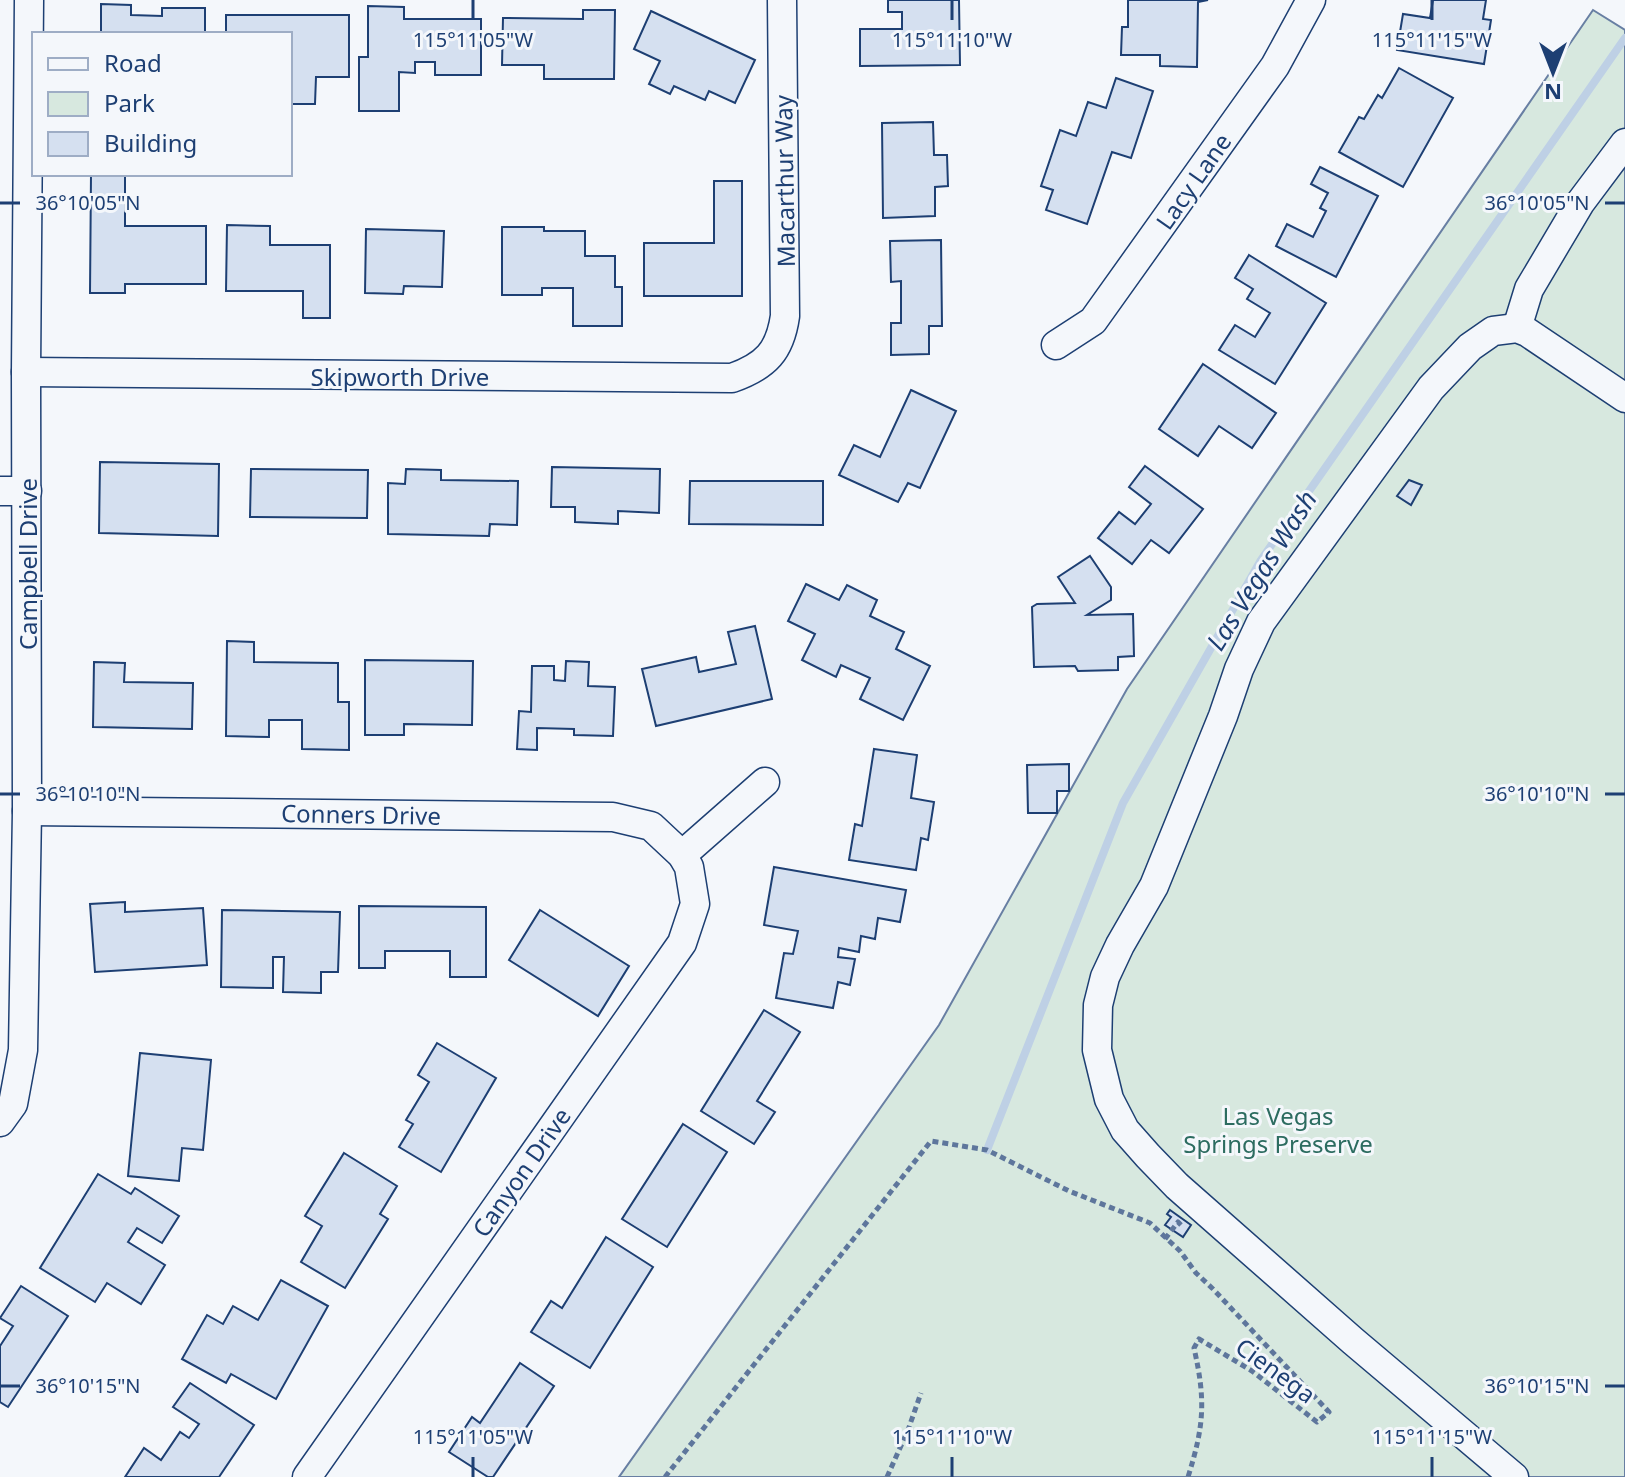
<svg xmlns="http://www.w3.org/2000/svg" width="1625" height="1477" font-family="'Noto Sans',sans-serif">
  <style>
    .green { fill: #d7e8df; stroke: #687fa3; stroke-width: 2 }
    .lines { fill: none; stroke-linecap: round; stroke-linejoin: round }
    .stream { stroke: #bed0e5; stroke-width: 8 }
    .building { fill: #d5e0f0; stroke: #1d3f73; stroke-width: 2 }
    .minor-casing { stroke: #1d3f73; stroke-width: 31 }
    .path { stroke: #5e769c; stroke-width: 5; stroke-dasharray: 6 4; stroke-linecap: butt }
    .minor { stroke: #f4f7fb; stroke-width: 28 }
    .ticks { fill: none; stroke: #1d3f73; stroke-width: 3 }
    .labels { text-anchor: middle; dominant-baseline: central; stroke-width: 6; stroke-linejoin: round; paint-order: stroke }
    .street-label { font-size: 24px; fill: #1d3f73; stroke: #f4f7fb }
    .park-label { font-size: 24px; fill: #2c6c60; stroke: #f4f7fb }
    .water-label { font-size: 26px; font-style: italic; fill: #1d3f73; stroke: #f4f7fb }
    .ticks-label { font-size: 20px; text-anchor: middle; fill: #1d3f73; stroke: #f4f7fb; stroke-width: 6; stroke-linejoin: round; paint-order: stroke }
  </style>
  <rect width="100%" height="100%" fill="#f4f7fb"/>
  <polygon class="green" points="1593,10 1625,30 1625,1477 619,1477 939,1025 1127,689"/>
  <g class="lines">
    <polyline class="stream" points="987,1150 1123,803 1261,560 1625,38"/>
  </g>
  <g class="building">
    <polygon points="888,0 959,0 960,65 860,66 860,29 902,29 902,12 888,12"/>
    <polygon points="1128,0 1208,0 1198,2 1197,67 1160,66 1160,55 1121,55 1122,27 1128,27"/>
    <polygon points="1433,0 1486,0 1483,19 1491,20 1484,64 1397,50 1403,14 1430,18"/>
    <polygon points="101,4 131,5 131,15 162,16 162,8 205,8 205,34 101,34"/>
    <polygon points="368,6 404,7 404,19 481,19 481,75 435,75 435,62 415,62 415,73 399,72 399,111 359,111 359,57 368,57"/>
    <polygon points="583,10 615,10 614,79 544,79 544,65 502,65 503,18 583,19"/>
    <polygon points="651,11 755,60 735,103 709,91 705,100 674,86 670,94 649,84 660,61 634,49"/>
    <polygon points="226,15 349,15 349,77 316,77 315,104 290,104 290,34 226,34"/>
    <polygon points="1399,68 1453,98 1403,187 1339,152 1359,117 1364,119 1378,95 1382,98"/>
    <polygon points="1116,78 1153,91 1131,158 1112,152 1087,224 1046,210 1053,190 1041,186 1060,130 1076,136 1088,102 1106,108"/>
    <polygon points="933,122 934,155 947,155 948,186 935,187 935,216 883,218 882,123"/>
    <polygon points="1320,167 1378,196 1336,277 1276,246 1287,224 1313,237 1326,211 1320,208 1328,193 1311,184"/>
    <polygon points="91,174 125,174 125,226 206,226 206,284 125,284 125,293 90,293"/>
    <polygon points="714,181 742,181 742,296 644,296 644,243 714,243"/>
    <polygon points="227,225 270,226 270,245 330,245 330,318 303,318 303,291 226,291"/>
    <polygon points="502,227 544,227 544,231 585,231 585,256 615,256 615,287 622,287 622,326 573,326 573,288 542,288 542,295 502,295"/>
    <polygon points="366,229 444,231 442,287 404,286 403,294 365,293"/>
    <polygon points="941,240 942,326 929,326 929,354 891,355 891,323 901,323 901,281 891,282 890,241"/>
    <polygon points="1249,255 1326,303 1275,384 1219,350 1235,325 1255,337 1270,313 1247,299 1253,289 1235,278"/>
    <polygon points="1203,364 1276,413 1252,448 1219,426 1198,456 1159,429"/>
    <polygon points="911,390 956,411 920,488 908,483 898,502 839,475 854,445 880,457"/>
    <polygon points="100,462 219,464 218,536 99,533"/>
    <polygon points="1145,466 1203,509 1169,553 1151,540 1132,564 1098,538 1119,512 1135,524 1151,504 1129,487"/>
    <polygon points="552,467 660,469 659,513 618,511 618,524 575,522 575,507 551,507"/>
    <polygon points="251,469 368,470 367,518 250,517"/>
    <polygon points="406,469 441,470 441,480 518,481 517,525 490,524 489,536 388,534 388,483 405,484"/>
    <polygon points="1409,480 1422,485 1411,505 1397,496"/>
    <polygon points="690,481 823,481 823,525 689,524"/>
    <polygon points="1090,556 1111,587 1111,600 1087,615 1133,614 1134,656 1118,657 1118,670 1078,671 1075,666 1034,667 1032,607 1037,604 1075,603 1058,577"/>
    <polygon points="806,584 839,600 847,585 877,600 870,616 904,632 896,649 930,666 903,720 860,699 870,678 841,665 836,677 802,660 815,634 788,621"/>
    <polygon points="755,626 772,699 656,726 642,669 696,657 699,672 736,664 728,632"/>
    <polygon points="227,641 254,642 254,662 338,663 338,702 349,702 349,750 302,749 302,720 269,720 269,737 226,736"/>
    <polygon points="365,660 473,661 472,725 404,724 404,735 365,735"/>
    <polygon points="566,661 589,662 588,686 615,687 613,736 574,735 574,729 537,728 537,750 517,749 519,711 531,712 532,666 554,666 554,680 565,681"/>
    <polygon points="94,662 125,663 124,682 193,683 192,729 93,727"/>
    <polygon points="874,749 917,755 911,798 934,802 928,840 921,838 916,870 849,860 855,824 862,826"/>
    <polygon points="1069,764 1069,791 1057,791 1057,813 1028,813 1027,765"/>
    <polygon points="774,867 906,890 900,922 878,918 875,939 861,936 859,952 839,948 838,957 855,959 850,985 838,982 833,1008 776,998 784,953 793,954 798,931 764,925"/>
    <polygon points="125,902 125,912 203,908 207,965 95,972 90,904"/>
    <polygon points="359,906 486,907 486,977 450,977 450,951 385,951 385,968 359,968"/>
    <polygon points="222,910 340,912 338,972 321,972 321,993 283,992 284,957 273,957 273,988 221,987"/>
    <polygon points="540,910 629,966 598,1016 509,960"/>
    <polygon points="764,1010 800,1032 757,1101 775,1112 754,1144 701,1111"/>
    <polygon points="437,1043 496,1078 441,1172 399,1147 413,1124 406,1120 429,1082 418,1075"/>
    <polygon points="140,1053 211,1060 203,1150 182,1148 179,1181 128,1176"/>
    <polygon points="683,1124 727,1152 667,1247 622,1219"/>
    <polygon points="344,1153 397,1186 380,1214 388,1219 345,1288 301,1262 322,1226 305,1216"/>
    <polygon points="98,1174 131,1194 135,1188 179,1216 162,1243 137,1228 128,1242 165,1265 141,1304 107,1283 95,1302 40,1268"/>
    <polygon points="1170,1210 1191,1225 1183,1237 1165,1225 1171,1217 1167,1214"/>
    <polygon points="606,1237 653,1267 590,1368 531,1332 551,1301 562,1308"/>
    <polygon points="281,1280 328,1306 276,1399 231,1374 226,1383 182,1359 207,1315 223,1324 233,1306 258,1320"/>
    <polygon points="21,1286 68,1316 8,1407 0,1402 0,1346 13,1326 0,1318"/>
    <polygon points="520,1363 554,1386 493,1477 488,1477 449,1452 472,1417 480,1423"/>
    <polygon points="190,1383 254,1425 219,1477 125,1477 144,1448 161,1460 180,1432 189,1438 199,1424 173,1407"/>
  </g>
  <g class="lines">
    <defs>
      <g id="minor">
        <polyline points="1517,328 1529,289 1580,203 1625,143"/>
        <polyline points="1056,345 1093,321 1275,66 1311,0"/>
        <path d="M26,372L732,378C766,366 780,351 785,316L782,0"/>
        <polyline points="0,491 27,491"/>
        <polyline points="27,811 613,817 651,826 682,855 689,867 695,904 682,943 307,1477"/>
        <polyline points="682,855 765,782"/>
        <polyline points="0,1122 13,1104 23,1050 27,811 26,372 29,0"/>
        <polyline points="1514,1477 1353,1341 1177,1186 1148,1156 1125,1130 1109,1099 1097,1050 1098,1005 1105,977 1120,945 1154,886 1223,716 1239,669 1261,622 1431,388 1470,347 1493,331 1517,328 1527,332 1625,398"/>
      </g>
    </defs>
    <use href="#minor" class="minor-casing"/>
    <g class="path">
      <polyline points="1165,1239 1178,1222 1181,1225"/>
      <path d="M665,1477L931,1141L987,1150L1069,1191L1150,1223L1180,1251L1196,1273L1213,1289L1329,1412L1317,1422L1252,1371L1199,1339L1194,1348C1206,1401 1204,1426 1188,1477"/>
      <polyline points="887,1477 908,1430 921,1393"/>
    </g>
    <use href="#minor" class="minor"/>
  </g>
  <path class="ticks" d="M473,0V20M952,0V20M1432,0V20M0,203H20M1605,203H1625M0,794H20M1605,794H1625M0,1386H20M1605,1386H1625M473,1457V1477M952,1457V1477M1432,1457V1477"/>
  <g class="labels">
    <g class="street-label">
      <text transform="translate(784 181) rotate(-91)">Macarthur Way</text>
      <text transform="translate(1193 181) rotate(-55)">Lacy Lane</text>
      <text x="400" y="376">Skipworth Drive</text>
      <text transform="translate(27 564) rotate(-90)">Campbell Drive</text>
      <text transform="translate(361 814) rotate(1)">Conners Drive</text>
      <text transform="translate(521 1172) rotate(-55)">Canyon Drive</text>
      <text transform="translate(1276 1370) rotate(36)">Cienega</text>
    </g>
    <g class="park-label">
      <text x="1278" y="1115">Las Vegas<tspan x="1278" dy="28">Springs Preserve</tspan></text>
    </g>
    <g class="water-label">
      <text transform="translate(1261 570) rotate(-58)">Las Vegas Wash</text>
    </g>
  </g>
  <g class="ticks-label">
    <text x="473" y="47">115°11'05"W</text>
    <text x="952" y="47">115°11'10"W</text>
    <text x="1432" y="47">115°11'15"W</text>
    <text x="1537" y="210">36°10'05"N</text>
    <text x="88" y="210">36°10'05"N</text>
    <text x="1537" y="801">36°10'10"N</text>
    <text x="88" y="801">36°10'10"N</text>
    <text x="1537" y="1393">36°10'15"N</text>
    <text x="88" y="1393">36°10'15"N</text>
    <text x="473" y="1444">115°11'05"W</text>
    <text x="952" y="1444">115°11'10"W</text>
    <text x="1432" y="1444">115°11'15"W</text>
  </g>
  <rect x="32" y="32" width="260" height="144" fill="#f4f7fb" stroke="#9eadc5" stroke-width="2"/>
  <rect x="48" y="58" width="40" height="12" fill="#f4f7fb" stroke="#9eadc5" stroke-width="2"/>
  <text x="104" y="72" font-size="24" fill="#1d3f73">Road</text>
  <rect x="48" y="92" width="40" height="24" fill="#d7e8df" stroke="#9eadc5" stroke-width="2"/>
  <text x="104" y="112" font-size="24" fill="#1d3f73">Park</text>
  <rect x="48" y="132" width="40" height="24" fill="#d5e0f0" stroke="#9eadc5" stroke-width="2"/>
  <text x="104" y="152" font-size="24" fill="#1d3f73">Building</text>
  <g transform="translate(1553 72) rotate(180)" stroke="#f4f7fb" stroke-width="6" paint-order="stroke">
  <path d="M0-6L14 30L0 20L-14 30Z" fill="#1d3f73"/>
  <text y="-12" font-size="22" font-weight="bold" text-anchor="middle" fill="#1d3f73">N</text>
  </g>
</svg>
